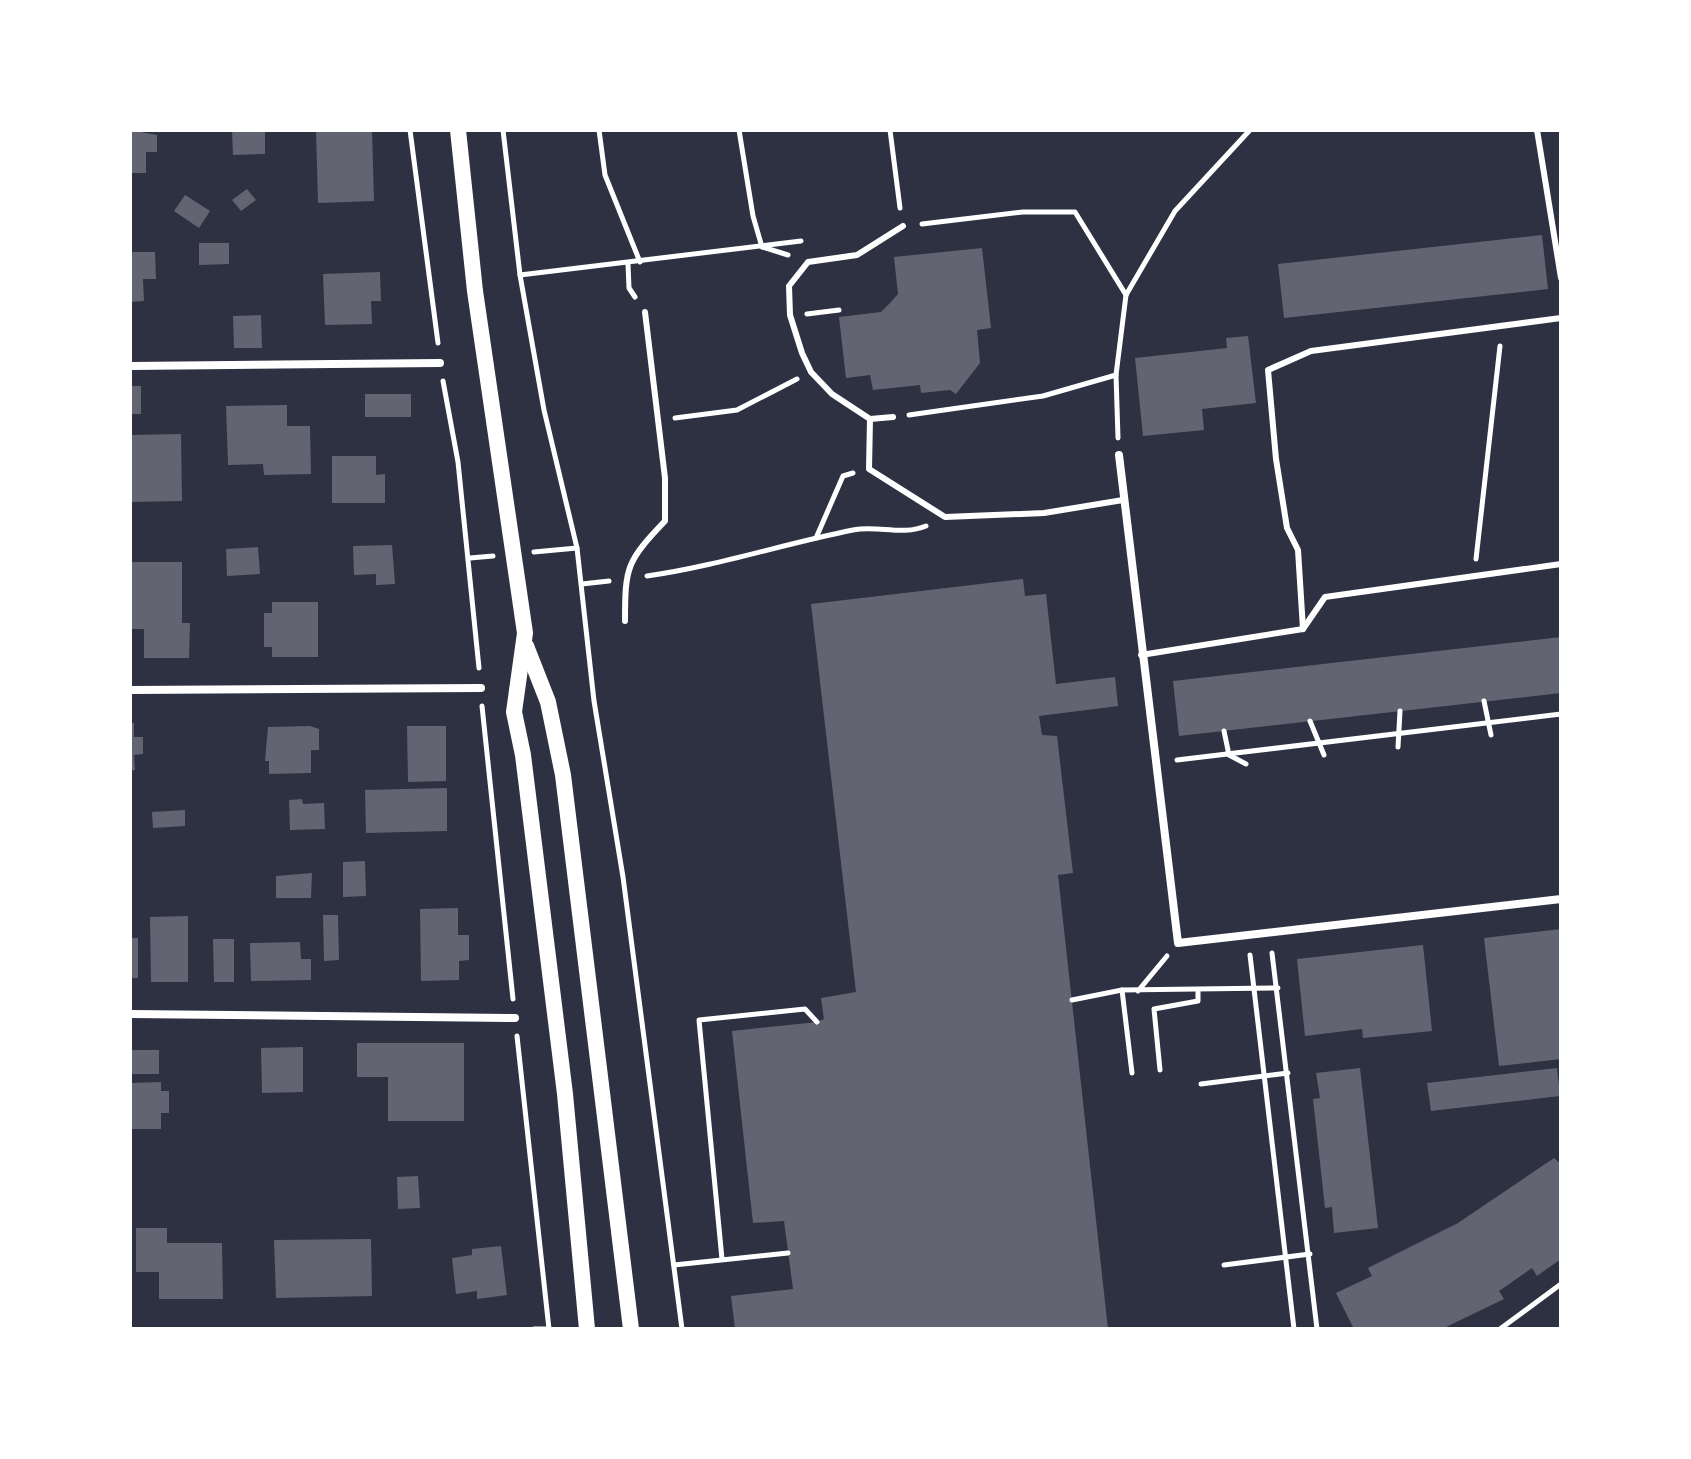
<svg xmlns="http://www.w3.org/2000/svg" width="1691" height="1459" font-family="'DejaVu Sans',sans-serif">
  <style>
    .building { fill: #626471 }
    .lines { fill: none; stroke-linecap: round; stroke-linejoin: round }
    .path { stroke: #fff; stroke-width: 5 }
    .service { stroke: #fff; stroke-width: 6 }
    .minor { stroke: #fff; stroke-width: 8 }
    .secondary { stroke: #fff; stroke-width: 16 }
  </style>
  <rect width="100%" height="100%" fill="#2d3142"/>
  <g class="building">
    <polygon points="130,130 157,135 157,152 146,152 146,173 130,173"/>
    <polygon points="232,130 265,130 265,154 233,155"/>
    <polygon points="316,130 372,130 374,201 318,203"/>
    <polygon points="247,189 256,200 241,211 232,200"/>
    <polygon points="185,195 210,211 199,228 174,211"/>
    <polygon points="1542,235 1548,289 1284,318 1278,264"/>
    <polygon points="199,243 229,243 229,264 199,265"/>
    <polygon points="982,248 991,328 977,330 980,363 956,394 950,390 921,393 920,385 873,390 870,375 846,378 839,317 881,312 890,303 898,294 894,257"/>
    <polygon points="130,252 155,252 156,279 143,279 144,301 130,302"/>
    <polygon points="380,272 381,301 371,301 372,324 325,325 323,274"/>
    <polygon points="261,315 262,348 234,348 233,316"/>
    <polygon points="1248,336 1256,403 1202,409 1204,430 1143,436 1135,358 1227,348 1226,338"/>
    <rect x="130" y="386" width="11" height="28"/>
    <rect x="365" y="394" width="46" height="23"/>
    <polygon points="287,405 287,426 310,426 311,474 264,475 263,464 228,465 226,406"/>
    <polygon points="181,434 182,501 130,502 130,435"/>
    <polygon points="332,456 376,456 376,475 385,474 385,503 332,503"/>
    <polygon points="392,545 395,584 376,585 376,574 354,575 353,546"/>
    <polygon points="258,547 260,574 227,576 226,549"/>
    <polygon points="130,562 182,562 182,623 190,623 189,658 144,658 144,629 130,629"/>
    <polygon points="1023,579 1025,596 1046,594 1056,684 1115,677 1118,706 1039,716 1042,735 1057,736 1073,873 1058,875 1108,1329 735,1329 731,1296 793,1289 784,1221 753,1223 732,1031 817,1022 824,1019 821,998 856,992 811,604"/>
    <polygon points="272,602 318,602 318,657 272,657 272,647 264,647 264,613 272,613"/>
    <polygon points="1561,637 1561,693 1179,736 1173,681"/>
    <polygon points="130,723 134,723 134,737 143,737 143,754 134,755 135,770 130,771"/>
    <polygon points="310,726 319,729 319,750 311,750 311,773 269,774 269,761 265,761 268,727"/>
    <polygon points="407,726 446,726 446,781 408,782"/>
    <polygon points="447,788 447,831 366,833 365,790"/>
    <polygon points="302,799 303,804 324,803 325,829 290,830 289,800"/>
    <polygon points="185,810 185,826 153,828 152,812"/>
    <polygon points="365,861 366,896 343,897 343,862"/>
    <polygon points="312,873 311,898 276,898 276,876"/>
    <polygon points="458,908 458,935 469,935 469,960 459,961 459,980 421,981 420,909"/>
    <polygon points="323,915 338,915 339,960 324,961"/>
    <polygon points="188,916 188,982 151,982 150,917"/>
    <polygon points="1561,929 1561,1059 1499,1066 1484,938"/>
    <rect x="130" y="938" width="8" height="40"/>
    <polygon points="213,939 234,939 234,982 214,982"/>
    <polygon points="300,942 301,959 311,959 311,980 251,981 250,943"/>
    <polygon points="1423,945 1432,1031 1363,1038 1362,1029 1305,1036 1297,959"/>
    <polygon points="357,1043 464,1043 464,1121 388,1121 388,1077 357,1077"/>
    <polygon points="303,1047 303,1092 262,1093 261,1048"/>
    <rect x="130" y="1050" width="29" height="24"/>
    <polygon points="1360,1068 1378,1228 1334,1233 1332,1207 1325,1208 1313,1099 1320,1098 1316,1073"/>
    <polygon points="1557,1068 1560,1096 1431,1111 1427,1083"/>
    <polygon points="161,1082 161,1091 169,1091 169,1113 161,1113 161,1129 130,1129 130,1083"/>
    <polygon points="1554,1158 1561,1164 1561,1259 1537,1276 1532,1268 1499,1291 1504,1299 1442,1329 1354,1329 1336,1293 1372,1276 1368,1268 1458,1223"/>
    <polygon points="418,1176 420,1208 398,1209 397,1177"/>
    <polygon points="136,1228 167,1228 167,1243 222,1243 223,1299 159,1299 159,1272 136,1272"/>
    <polygon points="371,1239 372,1296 276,1298 274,1240"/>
    <polygon points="501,1246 507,1295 477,1299 477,1291 456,1294 452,1258 472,1255 472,1249"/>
  </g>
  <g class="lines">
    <g class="path">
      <polyline points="410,130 438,343"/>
      <polyline points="503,130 520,275 544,410 577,548 594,701 623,877 682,1329"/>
      <polyline points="599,130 605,175 640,262"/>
      <polyline points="739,130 753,216 762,247 788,255"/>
      <polyline points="890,130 900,208"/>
      <polyline points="922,224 1023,212 1075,212 1126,295"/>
      <polyline points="628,264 629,288 635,297"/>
      <polyline points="520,275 801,241"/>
      <polyline points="807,314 839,310"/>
      <polyline points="443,381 458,462 479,668"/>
      <polyline points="909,415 1043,396 1116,375"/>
      <polyline points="675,418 737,410 797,379"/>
      <polyline points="1118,438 1116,375 1126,295 1175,211 1250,130"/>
      <polyline points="816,538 843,476 853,473"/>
      <polyline points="534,552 577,548"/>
      <polyline points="470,558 493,556"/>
      <polyline points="1476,559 1500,346"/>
      <path d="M647,576C717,566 783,544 853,530C878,525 902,536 926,526"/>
      <polyline points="582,584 609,581"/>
      <polyline points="1484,701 1491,735"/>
      <polyline points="482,706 513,999"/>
      <polyline points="1310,721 1324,755"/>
      <polyline points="1224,731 1229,755 1246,764"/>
      <polyline points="1398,747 1400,711"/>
      <polyline points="1177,760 1561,714"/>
      <polyline points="1272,953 1317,1329"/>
      <polyline points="1250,955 1294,1329"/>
      <polyline points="1122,990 1132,1073"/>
      <polyline points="1138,991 1167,956"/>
      <polyline points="1072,1000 1122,990 1278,988"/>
      <polyline points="517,1036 549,1329"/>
      <polyline points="1160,1070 1154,1009 1198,1001 1198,991"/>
      <polyline points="1201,1084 1288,1073"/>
      <polyline points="722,1259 699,1020 805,1009 817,1022"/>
      <polyline points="674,1265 788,1253"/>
      <polyline points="1224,1265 1310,1254"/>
      <polyline points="534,1329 549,1329"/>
      <polyline points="1500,1329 1561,1284"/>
    </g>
    <g class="service">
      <polyline points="1537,130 1561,278"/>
      <polyline points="903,226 857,255 808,262 789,286 790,315 802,353 811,372 832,394 870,419 869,469 945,517 1044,513 1123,500"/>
      <polyline points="870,419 893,417"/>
      <path d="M625,621C625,566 627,561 665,521V478L645,312"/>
      <polyline points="1303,629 1325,597 1561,564"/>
      <polyline points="1141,655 1303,629 1298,550 1287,528 1276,459 1268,370 1311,351 1561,318"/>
    </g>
    <g class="minor">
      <polyline points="130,366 440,363"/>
      <polyline points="1119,455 1178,943 1561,899"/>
      <polyline points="130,690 481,688"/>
      <polyline points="130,1014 515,1018"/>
    </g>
    <g class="secondary">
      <polyline points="458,130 475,291 525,633 514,712 523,755 565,1094 587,1329"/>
      <polyline points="526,646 548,702 563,775 631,1329"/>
    </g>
  </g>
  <rect width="1691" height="1459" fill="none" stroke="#ffffff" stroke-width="264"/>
</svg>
